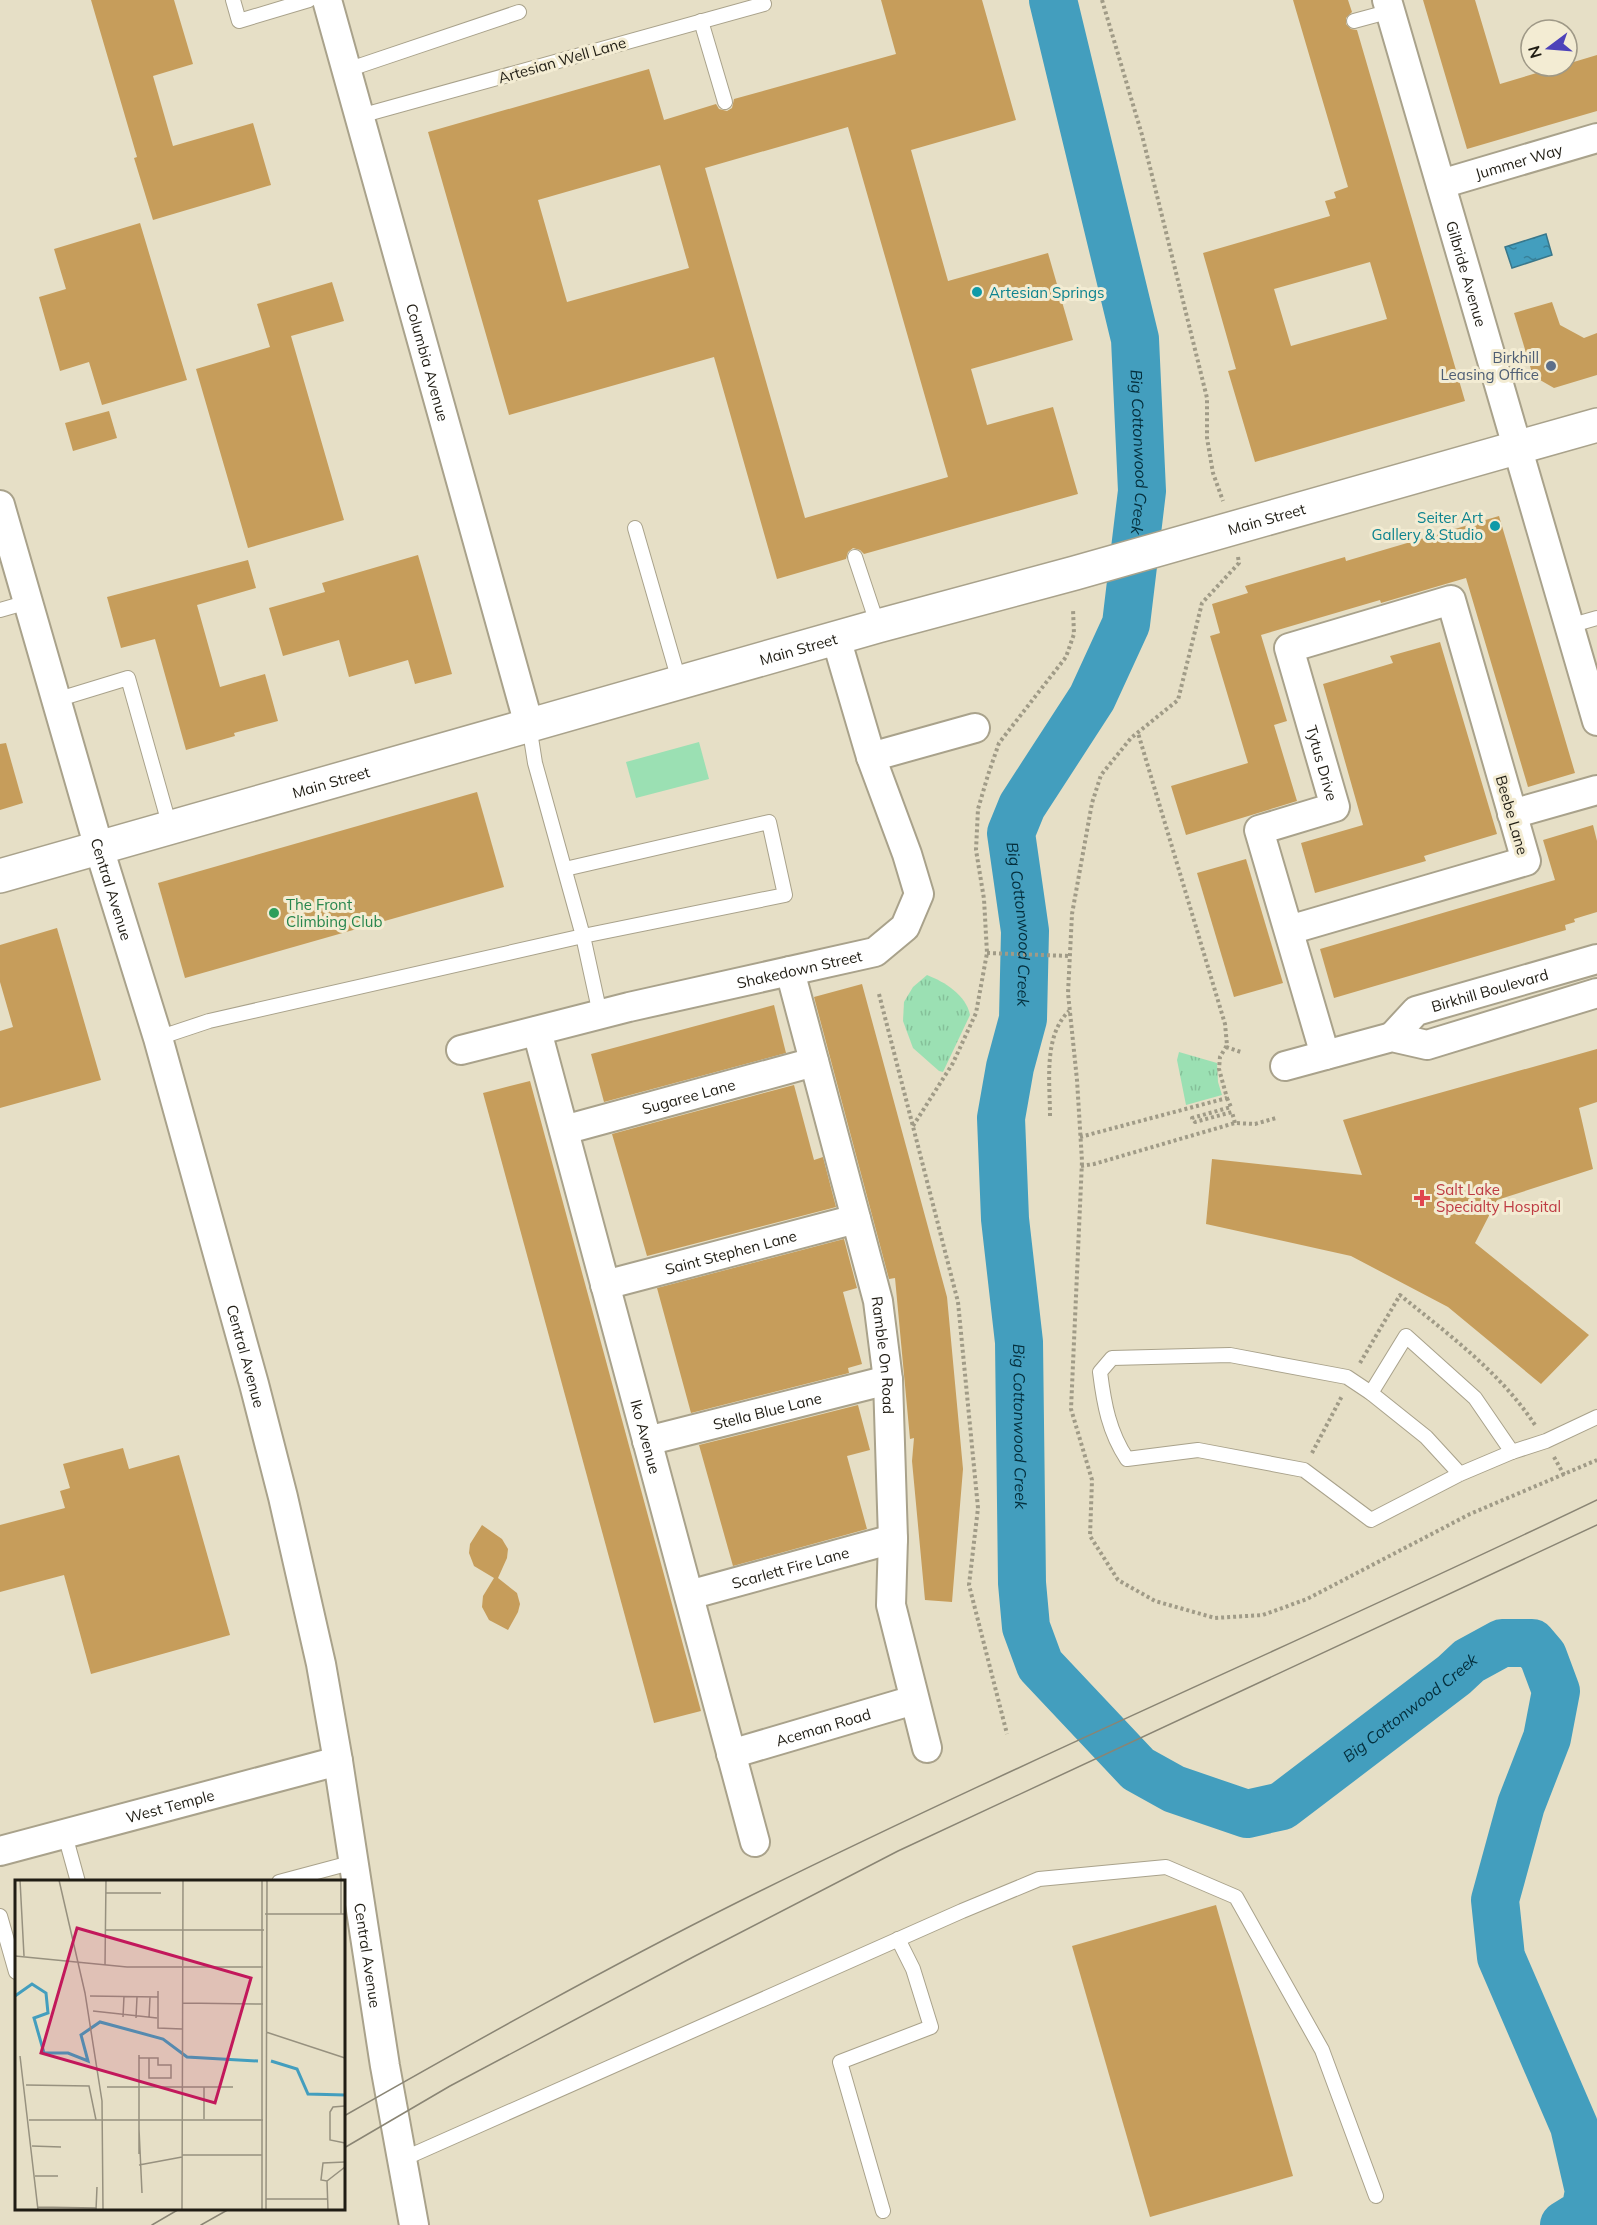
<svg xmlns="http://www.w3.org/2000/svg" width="1597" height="2225" font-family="Mulish,sans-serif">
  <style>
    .grass { fill: url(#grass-tufts) }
    .pitch { fill: #9be0b3 }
    .water { fill: url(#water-ripples); stroke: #38778b; stroke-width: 1.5 }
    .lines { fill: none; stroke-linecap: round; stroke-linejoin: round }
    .river { stroke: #439ebe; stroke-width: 48 }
    .building { fill: #c69d5b; fill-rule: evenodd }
    .lane-casing { stroke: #a9a28b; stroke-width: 16 }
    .street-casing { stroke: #a9a28b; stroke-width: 32 }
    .secondary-casing { stroke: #a9a28b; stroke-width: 36 }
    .path { stroke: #a09b87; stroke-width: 4; stroke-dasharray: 3 3; stroke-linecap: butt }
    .lane { stroke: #fff; stroke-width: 14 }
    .street { stroke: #fff; stroke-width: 28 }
    .secondary { stroke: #fff; stroke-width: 33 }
    .tram { stroke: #8a8574; stroke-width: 1.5 }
    .culture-dot { fill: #0f9aa8; stroke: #f3ecd3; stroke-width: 2 }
    .service-dot { fill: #5c6f8a; stroke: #f3ecd3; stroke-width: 2 }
    .leisure-dot { fill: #2e9e5b; stroke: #f3ecd3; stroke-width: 2 }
    .health-dot { fill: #e0444e; stroke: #f3ecd3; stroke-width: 2 }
    .labels { text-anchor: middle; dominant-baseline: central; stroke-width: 6; stroke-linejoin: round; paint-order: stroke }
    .street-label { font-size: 15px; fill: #201d14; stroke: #f3ecd3 }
    .culture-label { font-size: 15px; fill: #0d838f; stroke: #f3ecd3; text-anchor: start }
    .service-label { font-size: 15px; fill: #4e5e75; stroke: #f3ecd3; text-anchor: end }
    .leisure-label { font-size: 15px; fill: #27864d; stroke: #f3ecd3; text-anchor: start }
    .health-label { font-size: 15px; fill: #be3a42; stroke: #f3ecd3; text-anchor: start }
    .water-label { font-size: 16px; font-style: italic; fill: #042f3d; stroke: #f3ecd3 }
    .inset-river { fill: none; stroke: #439ebe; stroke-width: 3 }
    .inset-road { fill: none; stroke: #97917f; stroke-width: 1.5 }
    .view { fill: #c2185b; fill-opacity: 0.15; stroke: #c2185b; stroke-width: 3 }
    .inset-edge { fill: none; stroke: #201d14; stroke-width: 3 }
  </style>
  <defs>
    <pattern id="grass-tufts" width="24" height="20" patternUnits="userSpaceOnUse" patternTransform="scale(1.5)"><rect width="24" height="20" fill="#9be0b3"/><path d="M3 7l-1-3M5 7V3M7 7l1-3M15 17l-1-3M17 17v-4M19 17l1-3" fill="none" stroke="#85c099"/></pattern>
    <pattern id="water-ripples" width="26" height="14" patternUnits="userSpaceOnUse" patternTransform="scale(1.5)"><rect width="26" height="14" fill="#439ebe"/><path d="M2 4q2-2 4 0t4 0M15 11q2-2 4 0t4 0" fill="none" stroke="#388099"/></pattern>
  </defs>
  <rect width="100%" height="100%" fill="#e6dfc6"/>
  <g class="grass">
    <path d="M927,975C945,982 966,995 970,1015L943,1072L939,1071L913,1048L903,1021L904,1002L913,987Z"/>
    <polygon points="1179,1052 1217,1063 1218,1082 1222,1095 1186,1105 1177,1060"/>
  </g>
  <polygon class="pitch" points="699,742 709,779 636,798 626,762"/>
  <polygon class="water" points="1546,234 1552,255 1512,268 1505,247"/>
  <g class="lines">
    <path class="river" id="s1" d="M1053,0L1135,339L1142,491L1126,624L1092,698L1022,806L1011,833L1025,931L1023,1019L1010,1067L1001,1118L1005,1219L1019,1342L1022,1583L1026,1627L1040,1665L1138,1769L1174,1789L1247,1814L1282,1806L1454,1675L1469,1661L1502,1643H1532L1543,1656L1556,1691L1547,1738L1521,1805L1495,1900L1501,1957L1574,2126L1589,2191L1585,2212L1564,2225"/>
  </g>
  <g class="building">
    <polygon points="91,0 174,0 193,64 153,76 173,146 253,123 271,185 153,220 134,158 137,157"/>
    <path d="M881,0H982L1016,120L911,150L948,281L1048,253L1073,340L971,369L987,425L1053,407L1078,494L864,554L860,550L853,548L848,552L846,559L777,579L714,357L509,415L428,132L649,69L664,120L716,104L719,109L727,111L732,108L734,99L896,54ZM848,127L948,477L805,518L705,168ZM660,165L689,268L567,302L538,200Z"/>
    <path d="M1293,0H1348L1352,12L1346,18V24L1351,29L1357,30L1465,401L1255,462L1228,371L1236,369L1203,253L1330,216L1325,201L1336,198L1334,192L1348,187ZM1370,262L1387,319L1291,346L1274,289Z"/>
    <polygon points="1423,0 1475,0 1500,84 1560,66 1567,66 1567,64 1597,55 1597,111 1467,149"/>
    <polygon points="140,223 187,380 102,405 89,362 60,371 39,297 66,289 54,249"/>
    <polygon points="332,282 344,321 291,336 344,520 248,548 196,369 270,347 257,304"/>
    <polygon points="1552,302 1560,325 1584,338 1597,333 1597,375 1554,388 1533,376 1514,313"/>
    <polygon points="109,411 117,438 73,451 65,423"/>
    <polygon points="1499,516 1575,773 1528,787 1466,578 1381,603 1380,600 1261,635 1287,721 1274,725 1297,801 1186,835 1171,786 1248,763 1210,636 1220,633 1212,604 1248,593 1245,586 1345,557 1346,561"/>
    <polygon points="418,555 452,674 415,684 408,660 349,677 339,640 283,656 269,608 325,592 322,583"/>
    <polygon points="248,560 256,588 197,605 220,687 265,674 278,721 234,733 235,736 186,750 155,639 121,648 107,597"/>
    <polygon points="1440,642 1497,834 1424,856 1426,861 1315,893 1301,843 1363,825 1323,684 1393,663 1390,656"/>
    <polygon points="6,743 23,803 0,810 0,744"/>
    <polygon points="477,792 504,887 185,978 158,883"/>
    <polygon points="1593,825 1597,841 1597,912 1574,919 1575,922 1565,925 1566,930 1334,998 1320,949 1555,880 1543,840"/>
    <polygon points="1246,859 1283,983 1234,997 1197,873"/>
    <polygon points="57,928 101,1080 0,1108 0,1031 13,1027 0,982 0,945"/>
    <polygon points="862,984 947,1297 963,1469 952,1602 925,1600 912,1461 914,1438 910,1439 895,1278 889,1279 814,997"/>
    <polygon points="774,1005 786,1053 604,1102 591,1054"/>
    <polygon points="1597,1049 1597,1102 1579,1108 1593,1169 1497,1200 1475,1243 1589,1335 1541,1384 1448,1307 1351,1256 1206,1224 1212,1159 1362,1175 1343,1120"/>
    <polygon points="530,1081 701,1711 654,1723 483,1093"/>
    <polygon points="794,1085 814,1160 823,1157 836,1207 647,1256 612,1134"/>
    <polygon points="844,1239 857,1288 843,1292 862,1364 848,1368 849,1373 691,1413 657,1288"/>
    <polygon points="858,1405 870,1450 847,1456 867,1529 733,1566 699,1445"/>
    <polygon points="123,1448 129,1469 179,1455 230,1635 91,1674 64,1575 0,1592 0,1525 65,1508 60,1491 70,1488 63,1464"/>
    <polygon points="482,1525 502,1539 508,1549 507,1558 498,1578 517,1593 520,1604 518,1612 508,1630 489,1620 482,1607 483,1596 494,1578 474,1566 469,1553 470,1544"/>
    <polygon points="1216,1905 1293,2176 1150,2217 1072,1946"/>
  </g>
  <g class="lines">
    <defs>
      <g id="lane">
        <polyline points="233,0 239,21 309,0"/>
        <polyline points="701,21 725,102"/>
        <polyline points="1354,21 1391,11"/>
        <polyline points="347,70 519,12"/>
        <polyline points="360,116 764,4"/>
        <polyline points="635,528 680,684"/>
        <polyline points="855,557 878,626"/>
        <polyline points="0,610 28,602"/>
        <polyline points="1569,626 1597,618"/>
        <polyline points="56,700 128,678 170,827"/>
        <polyline points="565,869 769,822 785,895 583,936 600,1014"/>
        <polyline points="158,1038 209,1021 583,936 535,763 529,725"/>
        <polyline points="1371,1393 1406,1336 1475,1398 1512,1452"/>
        <path d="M1460,1474L1426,1437L1371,1393L1347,1377L1230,1355L1112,1358L1100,1372C1104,1404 1109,1432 1127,1459L1198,1450L1304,1470L1371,1520L1460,1474L1512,1452L1546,1441L1597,1417"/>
        <polyline points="65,1835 78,1882"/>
        <polyline points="279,1882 354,1862"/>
        <polyline points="0,1916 16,1972"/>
        <polyline points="403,2159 962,1911 1039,1879 1166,1867 1236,1897 1322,2050 1376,2196"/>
        <polyline points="883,2211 840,2062 931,2027 913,1969 898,1939"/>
      </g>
      <g id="street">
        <path id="s2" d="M327,0L529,725"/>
        <path id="s3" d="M1387,0L1597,721"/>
        <path id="s4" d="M1441,184L1597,138"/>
        <path id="s5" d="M0,505L99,848L158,1038L254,1384L283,1497L321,1664L338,1761L385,2066L414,2225"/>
        <polyline points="871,757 975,728"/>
        <polyline points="1512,814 1597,790"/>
        <path id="s6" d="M1289,930L1526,861L1451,600L1289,648L1335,807L1259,830L1325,1055"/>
        <path id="s7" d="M790,971L878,1301L888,1380L893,1539L891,1605L927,1748"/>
        <path id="s8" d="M537,1031L755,1842"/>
        <path id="s9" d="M1392,1037L1416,1011L1597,959"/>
        <path id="s10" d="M461,1050L629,1007L875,952L905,927L919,894L907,854L871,757L836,638"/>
        <polyline points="1285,1066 1392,1037 1427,1045 1597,993"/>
        <path id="s11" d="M564,1130L814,1062"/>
        <path id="s12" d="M605,1285L856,1219"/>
        <path id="s13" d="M647,1441L888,1380"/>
        <path id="s14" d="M689,1595L893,1539"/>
        <path id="s15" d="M731,1754L914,1700"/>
        <path id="s16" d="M0,1851L338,1761"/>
      </g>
      <g id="secondary">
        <path id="s17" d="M0,876L878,626L1075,573L1597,425"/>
      </g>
    </defs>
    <use href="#lane" class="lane-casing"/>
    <use href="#street" class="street-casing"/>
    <use href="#secondary" class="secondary-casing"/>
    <g class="path">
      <polyline points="1102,0 1142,135 1207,398 1207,438 1213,473 1223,501"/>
      <polyline points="1238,557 1239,563 1202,603 1178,700 1131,738 1101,775 1092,803 1072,914 1068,993 1077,1080 1082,1161 1071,1409 1092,1480 1090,1536 1118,1580 1155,1601 1215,1618 1263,1615 1307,1599 1470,1514 1597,1460"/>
      <polyline points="987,953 1070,956"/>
      <polyline points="879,994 958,1302 978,1508 969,1585 1007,1734"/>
      <polyline points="1226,1047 1241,1052"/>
      <polyline points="1227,1098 1231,1107 1192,1118 1195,1122 1232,1112 1235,1123"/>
      <path d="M1050,1116C1050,1082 1043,1036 1069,1011"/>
      <polyline points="913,1126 953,1063 976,1013 987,953 984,899 976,850 978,809 988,775 999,743 1066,657 1074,634 1073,609"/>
      <polyline points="1080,1137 1227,1098 1219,1069 1220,1057 1227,1045 1225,1024 1138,733"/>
      <polyline points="1081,1166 1094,1164 1235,1123 1255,1124 1276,1118"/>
      <path d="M1360,1363L1400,1295C1449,1335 1500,1372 1535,1425"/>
      <polyline points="1312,1453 1342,1396"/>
      <polyline points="1554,1457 1564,1475"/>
    </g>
    <use href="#lane" class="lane"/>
    <use href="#street" class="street"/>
    <use href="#secondary" class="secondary"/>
    <g class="tram">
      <path d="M344,2116C474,2042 604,1969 738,1902C1022,1761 1312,1637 1597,1500"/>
      <polyline points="344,2148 450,2086 695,1956 898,1851 1597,1525"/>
      <polyline points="152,2225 181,2208"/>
      <polyline points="201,2225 231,2208"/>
    </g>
  </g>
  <g class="culture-dot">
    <circle cx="977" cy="292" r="6"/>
    <circle cx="1495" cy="526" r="6"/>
  </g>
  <circle class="service-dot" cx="1551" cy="366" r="6"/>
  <circle class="leisure-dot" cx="274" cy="913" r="6"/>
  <path class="health-dot" d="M1419 1189h6v6h6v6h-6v6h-6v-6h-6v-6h6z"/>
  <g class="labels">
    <g class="street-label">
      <text transform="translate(562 60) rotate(-16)">Artesian Well Lane</text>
      <text stroke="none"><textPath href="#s4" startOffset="81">Jummer Way</textPath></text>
      <text stroke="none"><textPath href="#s3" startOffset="285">Gilbride Avenue</textPath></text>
      <text stroke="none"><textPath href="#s2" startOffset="376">Columbia Avenue</textPath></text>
      <text stroke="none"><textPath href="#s17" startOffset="1316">Main Street</textPath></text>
      <text stroke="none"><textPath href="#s17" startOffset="830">Main Street</textPath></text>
      <text stroke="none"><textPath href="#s6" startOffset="807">Tytus Drive</textPath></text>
      <text stroke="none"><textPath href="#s17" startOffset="344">Main Street</textPath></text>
      <text transform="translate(1512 815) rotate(74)">Beebe Lane</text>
      <text stroke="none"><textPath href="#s5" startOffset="400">Central Avenue</textPath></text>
      <text stroke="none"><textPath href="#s10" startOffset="348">Shakedown Street</textPath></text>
      <text stroke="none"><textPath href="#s9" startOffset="112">Birkhill Boulevard</textPath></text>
      <text stroke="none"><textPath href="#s11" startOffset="129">Sugaree Lane</textPath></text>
      <text stroke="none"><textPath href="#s12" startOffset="130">Saint Stephen Lane</textPath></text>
      <text stroke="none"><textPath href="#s5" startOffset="886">Central Avenue</textPath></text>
      <text stroke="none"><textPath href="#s7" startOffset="396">Ramble On Road</textPath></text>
      <text stroke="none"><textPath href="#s13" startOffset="124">Stella Blue Lane</textPath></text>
      <text stroke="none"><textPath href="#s8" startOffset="420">Iko Avenue</textPath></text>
      <text stroke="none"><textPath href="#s14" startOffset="105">Scarlett Fire Lane</textPath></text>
      <text stroke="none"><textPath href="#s15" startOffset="96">Aceman Road</textPath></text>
      <text stroke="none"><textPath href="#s16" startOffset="176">West Temple</textPath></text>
      <text stroke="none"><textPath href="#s5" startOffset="1498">Central Avenue</textPath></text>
    </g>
    <g class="culture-label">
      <text x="989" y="292">Artesian Springs</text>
      <text x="1483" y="517" text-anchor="end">Seiter Art<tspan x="1483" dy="17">Gallery &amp; Studio</tspan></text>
    </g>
    <g class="service-label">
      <text x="1539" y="357">Birkhill<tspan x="1539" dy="17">Leasing Office</tspan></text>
    </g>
    <g class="leisure-label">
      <text x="286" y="904">The Front<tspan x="286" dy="17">Climbing Club</tspan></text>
    </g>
    <g class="health-label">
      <text x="1436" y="1189">Salt Lake<tspan x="1436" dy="17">Specialty Hospital</tspan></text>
    </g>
    <g class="water-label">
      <text stroke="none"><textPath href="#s1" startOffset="462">Big Cottonwood Creek</textPath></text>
      <text stroke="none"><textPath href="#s1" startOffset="966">Big Cottonwood Creek</textPath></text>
      <text stroke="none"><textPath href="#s1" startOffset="1472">Big Cottonwood Creek</textPath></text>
      <text stroke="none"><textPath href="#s1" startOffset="2172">Big Cottonwood Creek</textPath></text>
    </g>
  </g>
  <g transform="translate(15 1880)">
    <rect width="330" height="330" fill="#e6dfc6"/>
    <path class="inset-river" d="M0,116L17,104L31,113L33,133L19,138L29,173H53L73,181L66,155L85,142L148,159L172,177L243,181M256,181L282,189L293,214L330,215"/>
    <path class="inset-road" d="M5,0L9,76M44,0L70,113L87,221L88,330M326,0V34M91,13H146M250,34H330M91,50H249M0,76L112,87H248M90,85L91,0M143,111V148L167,149M75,116L143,117M167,123L248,124M78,131L142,138M108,137L109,116M121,138L122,117M134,138L135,117M251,152L330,178M124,175V274M5,176L23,330M124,178H143V185H156V198H134V178M11,205L74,206L81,240M92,207H218M189,207V239M330,226L318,227L315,232V260L330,263M124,236V185M14,240H248M124,249L127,313M17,266L46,267M167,275H247M330,282L308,283L306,300L312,301L330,287M124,285L167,277M20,296H43M312,301L313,330M251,319H313M23,327L81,328M81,330L82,307M167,330L168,0M247,330V0M251,330L252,0"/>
    <path class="view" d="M62,48L236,98L200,223L26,173Z"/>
    <rect width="330" height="330" class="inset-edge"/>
  </g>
  <g transform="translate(1549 48) rotate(254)"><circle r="28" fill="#f3ecd3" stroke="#9f9987" stroke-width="1.5"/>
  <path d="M0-4.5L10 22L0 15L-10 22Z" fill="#4d42b9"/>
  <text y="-9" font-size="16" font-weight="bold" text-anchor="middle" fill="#201d14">N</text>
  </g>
</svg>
